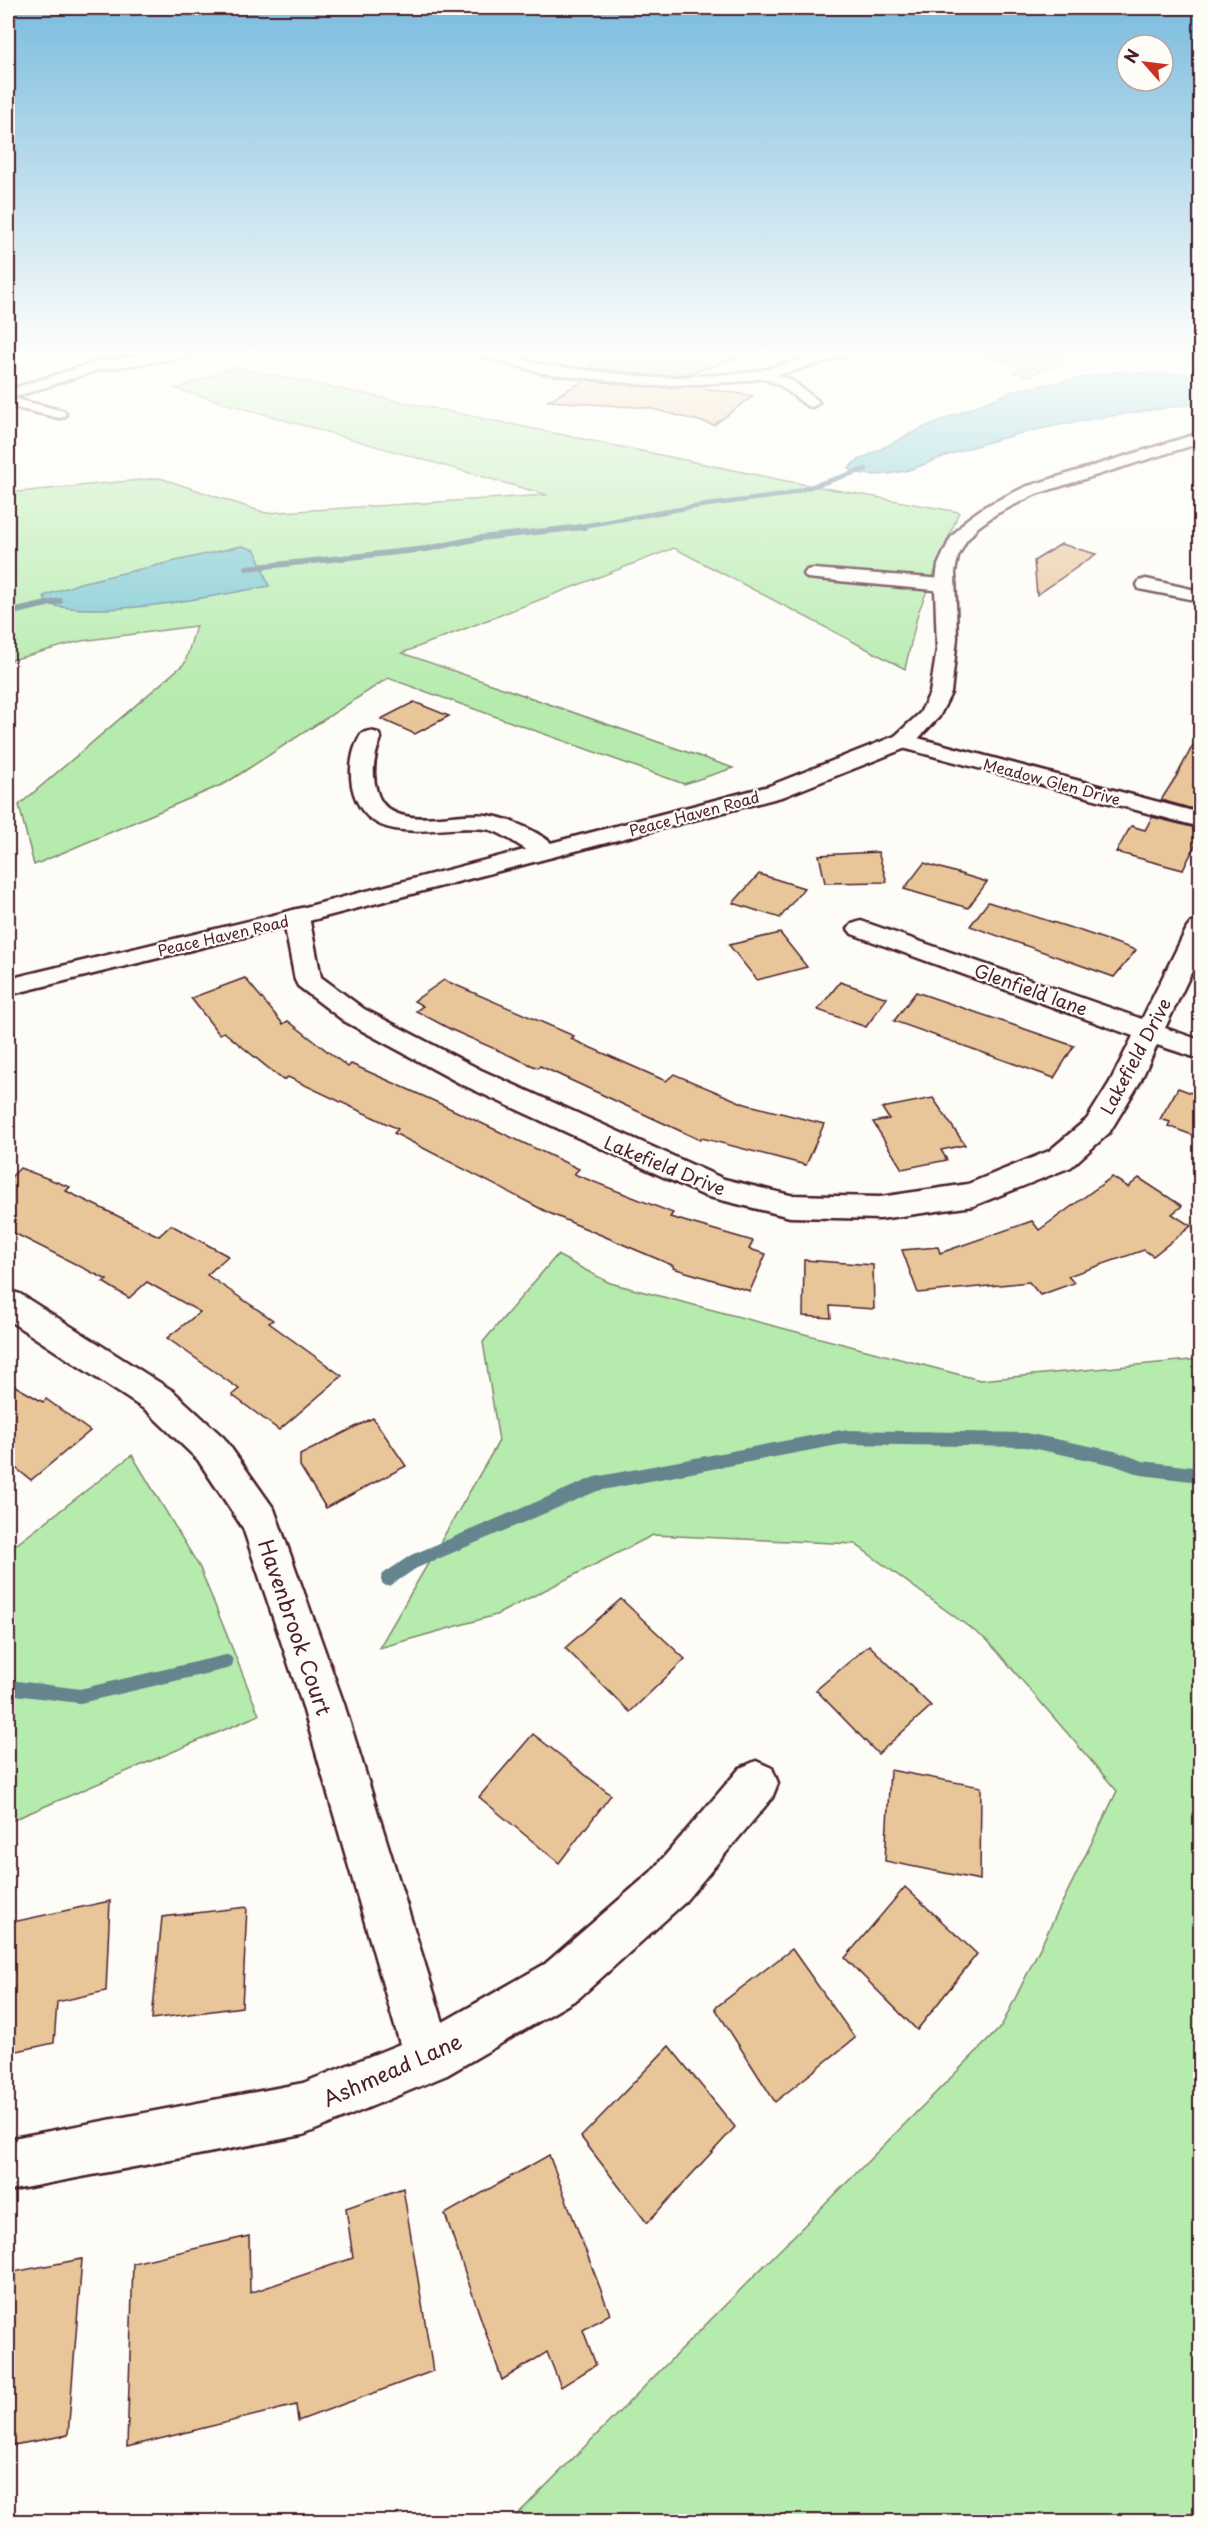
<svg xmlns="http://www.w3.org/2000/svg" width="1208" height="2529" font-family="'Playpen Sans',sans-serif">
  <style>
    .green { fill: #b5ebad; stroke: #80856c; stroke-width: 1.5; fill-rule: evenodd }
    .water { fill: #77c7d0; stroke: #65848e; stroke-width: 1.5 }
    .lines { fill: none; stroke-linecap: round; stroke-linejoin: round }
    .stream-far2 { stroke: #65848e; stroke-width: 4.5 }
    .stream-far1 { stroke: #65848e; stroke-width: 6 }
    .stream { stroke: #65848e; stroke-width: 14 }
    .building { fill: #e8c69a; stroke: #4a1f2b; stroke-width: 1.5 }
    .minor-casing { stroke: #4a1f2b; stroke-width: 5 }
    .major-casing { stroke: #4a1f2b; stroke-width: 5 }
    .minor { fill: #fdfcf7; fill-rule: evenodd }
    .major { fill: #fdfcf7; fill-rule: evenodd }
    .labels { text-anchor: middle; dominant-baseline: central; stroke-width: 4.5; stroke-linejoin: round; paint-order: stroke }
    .far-street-label { font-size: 15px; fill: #4a1f2b; stroke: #fdfcf7 }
    .street-label { font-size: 18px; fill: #4a1f2b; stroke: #fdfcf7 }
    .near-street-label { font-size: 21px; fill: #4a1f2b; stroke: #fdfcf7 }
  </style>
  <rect width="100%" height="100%" fill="#fdfcf7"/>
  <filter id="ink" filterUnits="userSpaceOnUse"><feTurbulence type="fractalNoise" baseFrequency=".0167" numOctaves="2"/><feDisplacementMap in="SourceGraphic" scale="12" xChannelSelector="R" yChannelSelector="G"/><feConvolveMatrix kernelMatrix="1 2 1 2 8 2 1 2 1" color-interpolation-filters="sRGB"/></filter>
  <g filter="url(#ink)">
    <g class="green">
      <polygon points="985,349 1066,349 1083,353 1050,368 1037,370 1041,371 1030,376 1014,372 1025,366 971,355"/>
      <path d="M234,367L791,482L959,512L918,613L905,669L674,548L402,653L733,768L684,784L388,678L226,783L34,865L19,805L185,663L196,626L81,641L8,661V493L160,478L266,513L547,495L176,389ZM241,546L255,550L269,586L217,595L88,609L80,583Z"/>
      <polygon points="557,1255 610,1283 980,1380 1200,1359 1200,2521 511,2521 1001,2027 1117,1791 988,1641 855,1544 653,1535 496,1615 379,1648 499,1441 483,1342"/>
      <polygon points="132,1455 200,1568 259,1715 8,1822 8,1541 17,1544"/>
    </g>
    <g class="water">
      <polygon points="999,349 1018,349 1034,353 1048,349 1062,352 1039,362 1010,355 1002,358 986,354"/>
      <path d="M1115,372L1200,375V403C1105,416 1010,428 920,466C903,473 865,480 849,469L853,463L920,429L1016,390Z"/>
      <path d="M242,546L255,550L269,586C210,597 103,619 46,604L44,596L80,583Z"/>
    </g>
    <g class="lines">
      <polyline class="stream-far2" points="571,528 692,507 785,495 866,469"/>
      <g class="stream-far1">
        <polyline points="247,568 426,549 480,538 584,527"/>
        <polyline points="8,613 60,601"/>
      </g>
      <g class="stream">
        <polyline points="388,1579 413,1562 596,1484 842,1437 1026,1440 1114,1458 1142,1468 1200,1475"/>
        <polyline points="8,1687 80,1696 226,1662"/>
      </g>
    </g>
    <g class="building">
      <polygon points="592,349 747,349 748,355 687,374 655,376 591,368"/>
      <polygon points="585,380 655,388 692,386 753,396 714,425 649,408 548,401"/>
      <polygon points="1061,544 1096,554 1037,595 1034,561"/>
      <polygon points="414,702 449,716 415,734 381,719"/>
      <polygon points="1200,732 1200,811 1161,800 1177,775"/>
      <polygon points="1152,817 1200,829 1200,835 1183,870 1116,852 1131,826 1145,830"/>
      <polygon points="878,852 887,882 825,883 819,855"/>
      <polygon points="924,863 987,882 968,908 904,889"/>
      <polygon points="759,874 804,888 780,918 733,903"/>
      <polygon points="988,902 1078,930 1136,950 1114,977 970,926"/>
      <polygon points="780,933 807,967 757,980 729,945"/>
      <polygon points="245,978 283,1024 288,1021 348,1067 351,1064 432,1100 579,1169 574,1174 673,1213 670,1217 753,1241 749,1249 766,1254 750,1291 673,1268 674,1266 549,1213 394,1133 398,1129 288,1077 283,1080 224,1032 219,1034 191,998"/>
      <polygon points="444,980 574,1036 571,1039 666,1081 674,1074 745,1104 824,1124 806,1165 702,1138 700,1140 540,1066 538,1068 452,1030 416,1011 423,1006 414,1001"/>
      <polygon points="840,982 887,998 866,1027 818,1010"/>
      <polygon points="916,992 1016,1026 1074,1046 1054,1078 894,1021"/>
      <polygon points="1178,1088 1200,1096 1200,1138 1168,1126 1170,1122 1160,1119"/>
      <polygon points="933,1098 965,1145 941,1150 947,1160 902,1169 873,1122 889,1119 882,1108"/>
      <polygon points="20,1168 70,1187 66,1191 159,1236 171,1225 228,1256 207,1275 273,1320 269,1323 342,1376 279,1430 232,1395 239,1389 167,1338 200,1312 147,1282 129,1298 103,1282 107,1280 8,1230 8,1180"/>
      <polygon points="1112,1177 1128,1187 1139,1178 1182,1206 1172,1214 1191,1226 1153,1256 1144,1250 1068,1276 1074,1283 1040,1295 1029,1282 918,1293 902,1250 938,1247 940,1253 1032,1221 1039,1230"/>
      <polygon points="804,1260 873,1265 874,1309 830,1306 831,1318 803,1316"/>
      <polygon points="8,1382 43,1402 46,1399 90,1431 31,1480 8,1462"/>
      <polygon points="373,1418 406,1466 326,1508 300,1466 300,1455"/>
      <polygon points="621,1599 685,1659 630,1712 565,1648"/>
      <polygon points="869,1645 931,1706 878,1754 816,1690"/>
      <polygon points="533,1734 611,1795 559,1863 479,1797"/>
      <polygon points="890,1770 981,1787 980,1880 885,1861"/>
      <polygon points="905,1887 977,1954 917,2030 845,1958"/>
      <polygon points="110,1901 106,1991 57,2002 54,2043 8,2053 8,1923"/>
      <polygon points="247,1907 242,2007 152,2019 162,1917"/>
      <polygon points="792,1949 855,2038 775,2102 715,2008"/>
      <polygon points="669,2046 735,2127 647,2223 581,2137"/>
      <polygon points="549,2155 610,2314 583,2330 596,2365 561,2387 547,2352 502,2380 445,2214"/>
      <polygon points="403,2188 433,2371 298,2421 296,2405 127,2447 133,2263 249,2236 250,2293 353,2258 346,2208"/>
      <polygon points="82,2259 68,2435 8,2446 8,2273"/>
    </g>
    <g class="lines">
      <defs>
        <g id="minor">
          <polygon points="187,349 223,349 216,353 98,370 12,398 64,411 66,414 64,417 59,418 8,406 8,390 96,362"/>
          <polygon points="464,349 486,349 543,365 655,378 737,374 763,370 838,349 860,349 858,352 778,375 791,380 817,400 819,403 812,407 807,406 781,386 763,378 737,382 655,386 542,373 466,352"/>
          <polygon points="813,569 944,579 951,581 953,585 951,589 944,591 807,578 804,574 807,570"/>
          <polygon points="1146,579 1200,591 1200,601 1139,589 1137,585 1139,581"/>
          <path d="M370,731L378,733L381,738C374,756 371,773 377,792C390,834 453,811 486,815C506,817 547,834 559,851L556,856C530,862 510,832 485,829C439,823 366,853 352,786C349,768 352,748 362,733Z"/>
          <polygon points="903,734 1200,813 1200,827 895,746 892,741 895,736"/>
          <polygon points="296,909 305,912 309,917 321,977 364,1009 481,1070 724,1179 790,1195 880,1197 968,1184 1049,1151 1087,1119 1110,1082 1133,1036 852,934 848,929 852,924 861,921 870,924 1142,1019 1187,928 1191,923 1200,920 1200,954 1165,1028 1200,1040 1200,1059 1157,1045 1140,1082 1109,1133 1071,1167 973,1206 880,1219 790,1217 705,1196 461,1084 344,1021 298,986 295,980 283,917 287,912"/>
          <polygon points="8,1290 20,1294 173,1391 224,1438 274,1509 344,1704 443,2022 545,1964 651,1872 740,1768 756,1761 772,1768 778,1783 772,1798 683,1904 579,1998 447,2075 303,2135 8,2191 8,2139 303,2083 400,2044 302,1704 243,1528 198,1460 147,1411 8,1320"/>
        </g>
        <polygon id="major" points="1200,433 1200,443 1036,494 996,514 978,527 966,541 958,557 955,572 957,638 951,693 939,717 911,746 785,796 305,922 8,995 8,979 290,911 769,786 895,736 920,713 930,693 937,649 935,588 938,565 950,539 966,520 984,507 1025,487"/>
      </defs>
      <use href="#minor" class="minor-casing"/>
      <use href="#major" class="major-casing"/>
      <use href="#minor" class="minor"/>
      <use href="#major" class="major"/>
    </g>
  </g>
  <linearGradient id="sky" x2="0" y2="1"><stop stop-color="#7bbcde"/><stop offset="0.5" stop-color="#fefefb"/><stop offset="1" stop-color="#fefefb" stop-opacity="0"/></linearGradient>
  <rect width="1208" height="703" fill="url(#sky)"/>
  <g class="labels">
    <g class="far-street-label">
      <text transform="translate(1052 781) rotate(15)">Meadow Glen Drive</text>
      <text transform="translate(694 813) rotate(-15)">Peace Haven Road</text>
      <text transform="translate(223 935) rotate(-13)">Peace Haven Road</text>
    </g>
    <g class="street-label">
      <text transform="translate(1031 989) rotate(20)">Glenfield lane</text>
      <text transform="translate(1135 1056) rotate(-62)">Lakefield Drive</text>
      <text transform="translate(665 1165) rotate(22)">Lakefield Drive</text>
    </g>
    <g class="near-street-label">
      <text transform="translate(296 1627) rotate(71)">Havenbrook Court</text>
      <text transform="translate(392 2069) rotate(-24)">Ashmead Lane</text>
    </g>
  </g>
  <rect width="1208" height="2529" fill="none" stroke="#fdfcf7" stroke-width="30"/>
  <rect x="15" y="15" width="1178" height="2499" fill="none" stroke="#4a1f2b" stroke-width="2" filter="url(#ink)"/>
  <g transform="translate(1145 63) rotate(298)"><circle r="28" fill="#fdfcf7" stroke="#b5a4a5" stroke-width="1.5"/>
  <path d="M0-4.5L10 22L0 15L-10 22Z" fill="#c8321e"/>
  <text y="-9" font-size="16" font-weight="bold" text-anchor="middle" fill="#4a1f2b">N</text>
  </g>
</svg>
